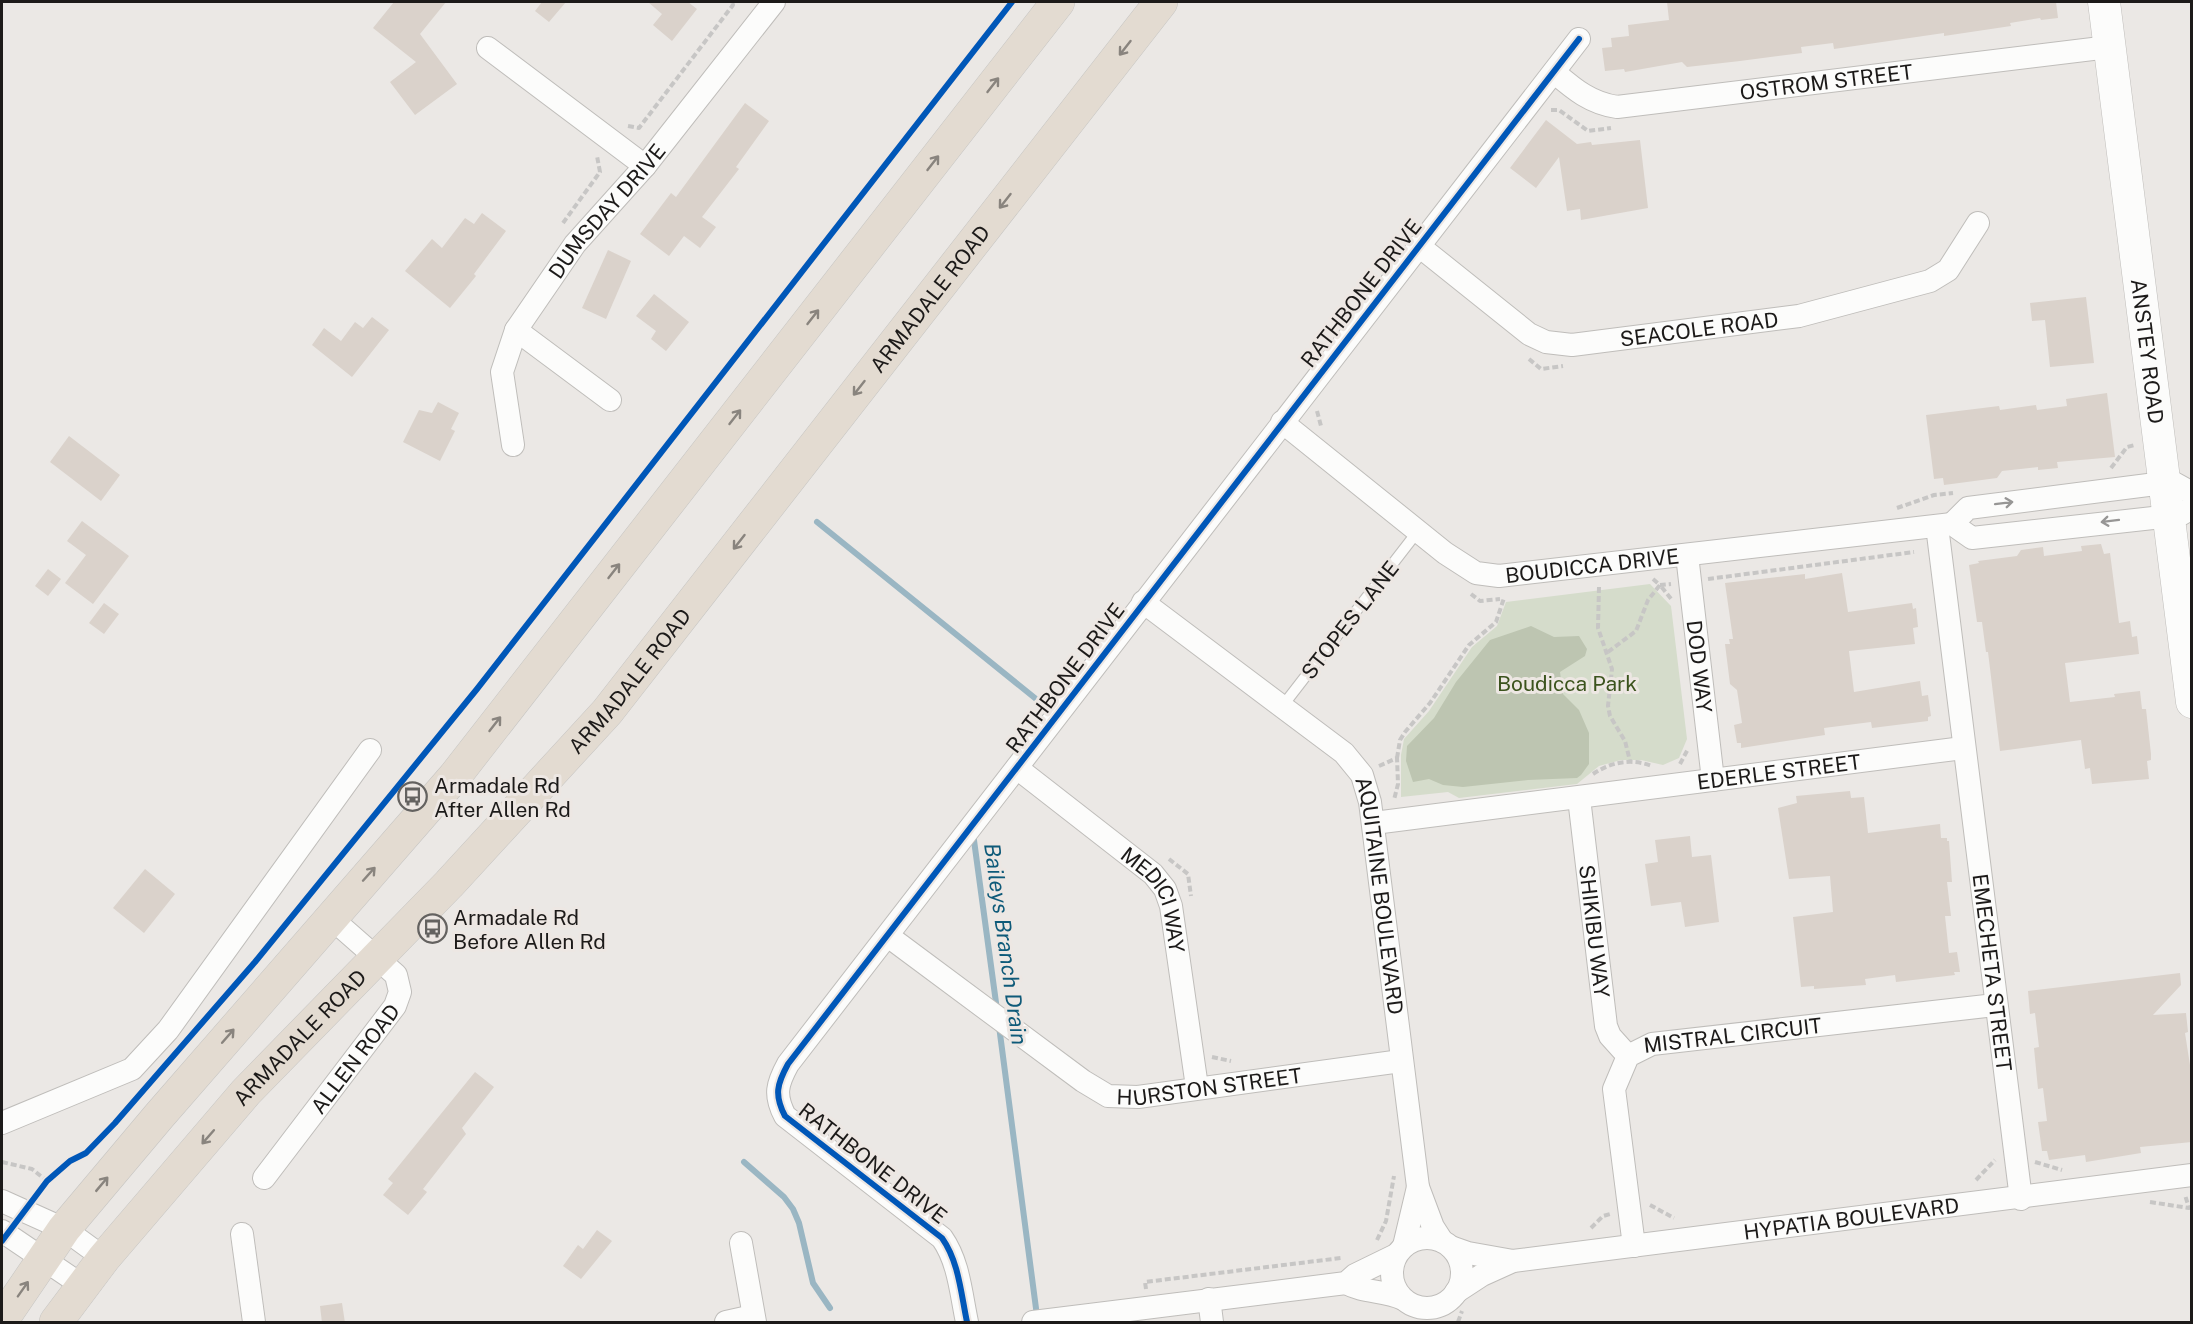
<svg xmlns="http://www.w3.org/2000/svg" width="2193" height="1324" font-family="'Public Sans',sans-serif">
  <style>
    .green { fill: #d5dccb }
    .forest { fill: #bdc5b1 }
    .lines { fill: none; stroke-linecap: round; stroke-linejoin: round }
    .stream { stroke: #9ab6c3; stroke-width: 6 }
    .building { fill: #dad2cb }
    .lane-casing { stroke: #bfbdba; stroke-width: 12 }
    .street-casing { stroke: #bfbdba; stroke-width: 24 }
    .secondary-casing { stroke: #bfbdba; stroke-width: 33 }
    .highway-casing { stroke: #c6c5c3; stroke-width: 34 }
    .path { stroke: #c7c6c5; stroke-width: 4; stroke-dasharray: 6 3; stroke-linecap: butt }
    .lane { stroke: #fcfcfb; stroke-width: 10 }
    .street { stroke: #fcfcfb; stroke-width: 22 }
    .secondary { stroke: #fcfcfb; stroke-width: 32 }
    .highway { stroke: #e3dbd1; stroke-width: 33 }
    .cycleway-casing { stroke: #ede7e3; stroke-width: 10 }
    .cycleway { stroke: #0057b8; stroke-width: 6 }
    .oneway { stroke: #89847e }
    .oneway2 { stroke: #979695 }
    .labels { text-anchor: middle; dominant-baseline: central; stroke-width: 6; stroke-linejoin: round; paint-order: stroke }
    .street-label { font-size: 21px; fill: #1c1a19; stroke: #ede7e3 }
    .park-label { font-size: 21px; fill: #3b531d; stroke: #ede7e3 }
    .poi-label { font-size: 21px; fill: #1c1a19; stroke: #ede7e3; text-anchor: start }
    .water-label { font-size: 22px; font-style: italic; fill: #0e5a79; stroke: #ede7e3 }
  </style>
  <rect width="100%" height="100%" fill="#ebe8e5"/>
  <polygon class="green" points="1650,584 1671,606 1687,739 1679,758 1663,765 1641,760 1621,760 1599,766 1577,784 1459,798 1448,792 1401,797 1401,755 1404,739 1429,711 1472,647 1497,626 1506,602"/>
  <polygon class="forest" points="1531,626 1554,637 1579,636 1587,649 1585,656 1560,672 1563,694 1579,710 1589,733 1589,764 1581,775 1577,778 1528,780 1463,787 1443,785 1429,779 1413,782 1406,761 1407,746 1434,718 1456,682 1490,640"/>
  <g class="lines">
    <g class="stream">
      <polyline points="817,522 1046,707 1046,719"/>
      <polyline points="973,833 997,1010"/>
      <polyline points="999,1026 1037,1316"/>
      <polyline points="744,1162 784,1197 793,1209 799,1223 813,1283 830,1308"/>
    </g>
  </g>
  <g class="building">
    <polygon points="394,2 446,2 420,34 457,84 415,115 390,82 416,62 373,28"/>
    <polygon points="542,2 566,2 549,22 535,11"/>
    <polygon points="648,2 688,2 697,9 672,41 653,25 662,14"/>
    <polygon points="1667,2 2056,2 2058,18 2041,20 2040,18 2010,23 2011,26 1944,36 1944,33 1834,49 1833,43 1801,47 1802,53 1740,61 1687,67 1682,62 1625,72 1624,69 1605,71 1602,48 1612,47 1611,38 1629,36 1628,25 1669,20"/>
    <polygon points="745,103 769,121 736,167 739,169 702,217 716,227 700,248 684,236 669,256 640,234 671,193 676,197"/>
    <polygon points="1546,120 1577,144 1591,142 1592,145 1640,140 1648,208 1581,220 1580,209 1567,211 1559,157 1536,188 1510,168"/>
    <polygon points="482,213 506,231 474,274 476,276 450,308 405,271 432,239 442,248 465,218 474,224"/>
    <polygon points="608,250 631,261 606,319 582,308"/>
    <polygon points="654,294 689,322 666,351 651,339 656,331 636,316"/>
    <polygon points="2086,297 2094,363 2050,367 2045,320 2032,321 2030,303"/>
    <polygon points="372,317 389,330 352,377 312,345 324,328 341,341 355,322 363,328"/>
    <polygon points="2107,393 2115,457 2057,462 2058,468 2038,470 2038,467 2002,471 1997,478 1944,485 1943,478 1934,479 1926,415 1999,406 2000,410 2036,405 2037,410 2067,406 2066,399"/>
    <polygon points="438,402 459,413 451,429 455,431 440,461 403,442 419,410 432,413"/>
    <polygon points="69,436 120,475 101,501 50,462"/>
    <polygon points="82,521 129,556 93,604 65,583 86,555 67,541"/>
    <polygon points="2101,544 2104,554 2110,553 2119,623 2130,621 2132,637 2137,636 2139,654 2065,663 2070,702 2115,697 2114,694 2140,691 2142,709 2146,709 2151,754 2151,760 2147,761 2149,779 2092,784 2090,768 2085,769 2081,740 2000,751 1988,652 1986,652 1982,622 1977,622 1969,565 1979,563 1978,561 2017,556 2021,550 2043,547 2044,556 2082,551 2081,546"/>
    <polygon points="48,569 61,579 48,596 35,586"/>
    <polygon points="1842,573 1848,612 1912,603 1913,609 1916,608 1918,627 1913,628 1915,644 1849,651 1854,692 1920,681 1922,696 1928,695 1931,716 1928,717 1928,721 1872,728 1871,722 1824,728 1825,735 1741,748 1741,743 1737,743 1734,725 1742,723 1737,690 1730,684 1725,644 1730,644 1729,639 1733,639 1725,583 1805,574 1805,579"/>
    <polygon points="104,603 119,614 104,634 89,623"/>
    <polygon points="1850,791 1851,798 1864,797 1868,833 1940,824 1941,838 1947,838 1947,841 1949,841 1952,882 1947,882 1951,916 1945,916 1949,953 1957,952 1960,972 1954,972 1955,975 1896,982 1895,975 1865,979 1866,985 1814,989 1814,986 1801,987 1793,917 1833,912 1830,876 1789,879 1778,808 1797,803 1796,796"/>
    <polygon points="1690,836 1692,857 1711,855 1719,922 1685,927 1681,902 1651,906 1645,864 1658,862 1655,840"/>
    <polygon points="145,869 175,894 144,933 113,908"/>
    <polygon points="2180,973 2181,985 2153,1015 2186,1013 2188,1032 2185,1033 2192,1078 2192,1142 2140,1147 2141,1153 2086,1162 2085,1155 2049,1160 2047,1151 2042,1151 2038,1122 2047,1121 2043,1088 2038,1089 2034,1048 2039,1047 2035,1013 2030,1014 2028,991"/>
    <polygon points="475,1072 494,1087 462,1128 466,1134 423,1189 427,1192 408,1215 383,1195 393,1183 388,1179"/>
    <polygon points="597,1230 612,1241 581,1279 563,1266 578,1245 583,1249"/>
    <polygon points="342,1303 345,1323 322,1323 320,1306"/>
  </g>
  <g class="lines">
    <defs>
      <polyline id="lane" points="1281,708 1418,531"/>
      <g id="street">
        <polyline points="488,48 645,166"/>
        <path id="s1" d="M1554,72C1574,89 1590,103 1617,107L2109,47"/>
        <path id="s2" d="M1419,246L1529,334L1546,342L1572,345L1799,316L1930,281L1948,270L1978,223"/>
        <polyline points="516,330 610,400"/>
        <path id="s3" d="M1282,422L1445,553L1476,573L1499,576L1952,524L1972,538L2180,515L2192,508"/>
        <path id="s4" d="M513,445L502,372L516,330L575,244L645,166L774,2"/>
        <polyline points="1952,524 1968,508 2148,485 2172,482 2192,493"/>
        <path id="s5" d="M1937,526L2021,1199"/>
        <path id="s6" d="M1687,555L1713,780"/>
        <path id="s7" d="M1143,602L1344,753L1362,775L1370,802L1418,1187L1433,1227L1442,1241"/>
        <path id="s8" d="M1017,768L1153,874L1165,889L1171,906L1197,1087"/>
        <path id="s9" d="M1579,798L1606,1026L1610,1036L1628,1056"/>
        <path id="s10" d="M1374,823L1963,748"/>
        <path id="s11" d="M888,936L1083,1081L1108,1096L1138,1097L1401,1061"/>
        <polyline points="2,1123 132,1069 168,1030 370,750"/>
        <path id="s12" d="M264,1178L395,1006L400,992L396,975L330,917"/>
        <polyline points="2,1201 64,1229 104,1258"/>
        <polyline points="2,1231 83,1286"/>
        <polyline points="242,1234 254,1322"/>
        <circle cx="1427" cy="1273" r="35"/>
        <polyline points="741,1243 755,1322"/>
        <polyline points="1404,1246 1418,1187"/>
        <path id="s13" d="M1634,1246L1614,1089L1628,1056L1652,1044L1995,1005"/>
        <polyline points="1451,1247 1468,1253 1513,1261"/>
        <path d="M1346,1283C1363,1293 1385,1290 1403,1299"/>
        <path id="s14" d="M1456,1292L1482,1275L1513,1261L2192,1175"/>
        <polyline points="1209,1299 1212,1322"/>
        <polyline points="726,1322 753,1316"/>
        <path d="M967,1322C961,1294 959,1262 942,1238L785,1116C774,1095 777,1084 788,1064L1579,39"/>
        <polyline points="1033,1322 1346,1283 1355,1275 1396,1255"/>
      </g>
      <g id="secondary">
        <path id="s15" d="M2104,2L2192,702"/>
      </g>
      <g id="highway">
        <polyline points="2,1320 64,1229 159,1116 455,776 1058,2"/>
        <path id="s16" d="M56,1322L104,1258L246,1092L449,884L607,712L1161,2"/>
      </g>
    </defs>
    <use href="#lane" class="lane-casing"/>
    <use href="#street" class="street-casing"/>
    <use href="#secondary" class="secondary-casing"/>
    <use href="#highway" class="highway-casing"/>
    <g class="path">
      <polyline points="1551,110 1559,110 1588,131 1611,128"/>
      <polyline points="628,126 639,128 733,5 732,2"/>
      <polyline points="563,223 600,172 597,156"/>
      <polyline points="1529,359 1541,369 1563,366"/>
      <polyline points="1317,411 1321,426"/>
      <polyline points="2111,468 2127,447 2135,445"/>
      <polyline points="1897,508 1934,495 1953,493"/>
      <polyline points="1653,579 1660,585 1671,584"/>
      <polyline points="1708,579 1914,552"/>
      <polyline points="1599,587 1598,628 1612,669 1608,706 1610,716 1625,741 1630,761"/>
      <polyline points="1471,594 1480,601 1500,599"/>
      <polyline points="1608,652 1636,631 1648,600 1660,585 1672,600"/>
      <polyline points="1397,758 1400,740 1405,732 1430,703 1469,645 1496,622 1504,598"/>
      <polyline points="1680,764 1688,749"/>
      <polyline points="1379,766 1397,758 1398,784 1394,800"/>
      <path d="M1593,774C1611,762 1631,758 1652,766"/>
      <polyline points="1169,859 1188,874 1191,896"/>
      <polyline points="1212,1057 1231,1061"/>
      <polyline points="2,1162 32,1169 47,1181"/>
      <polyline points="2035,1162 2062,1170"/>
      <polyline points="1976,1180 1995,1160"/>
      <polyline points="2150,1202 2189,1208 2185,1195"/>
      <polyline points="1650,1205 1674,1218"/>
      <polyline points="1591,1228 1603,1216 1610,1214"/>
      <polyline points="1377,1240 1386,1221 1394,1176"/>
      <polyline points="1146,1289 1145,1282 1341,1258"/>
      <polyline points="1458,1322 1462,1311"/>
    </g>
    <use href="#lane" class="lane"/>
    <use href="#street" class="street"/>
    <use href="#secondary" class="secondary"/>
    <use href="#highway" class="highway"/>
    <defs>
      <g id="cycleway">
        <polyline points="2,1241 47,1181 70,1161 86,1153 115,1123 255,962 477,689 1012,2"/>
        <path d="M967,1322C961,1294 959,1262 942,1238L785,1116C774,1095 777,1084 788,1064L1579,39"/>
      </g>
    </defs>
    <use href="#cycleway" class="cycleway-casing"/>
    <use href="#cycleway" class="cycleway"/>
  </g>
  <defs><path id="oneway-shaft" d="M-6 0H5M1.5-3L5.5 0L1.5 3" fill="none" stroke-width="1.6" stroke-linecap="round" stroke-linejoin="round" transform="scale(1.5)"/></defs>
  <g class="oneway">
    <use href="#oneway-shaft" transform="translate(1125 48) rotate(128)"/>
    <use href="#oneway-shaft" transform="translate(993 85) rotate(-52)"/>
    <use href="#oneway-shaft" transform="translate(933 163) rotate(-52)"/>
    <use href="#oneway-shaft" transform="translate(1005 201) rotate(128)"/>
    <use href="#oneway-shaft" transform="translate(813 317) rotate(-52)"/>
    <use href="#oneway-shaft" transform="translate(859 388) rotate(128)"/>
    <use href="#oneway-shaft" transform="translate(735 417) rotate(-52)"/>
    <use href="#oneway-shaft" transform="translate(739 542) rotate(128)"/>
    <use href="#oneway-shaft" transform="translate(614 571) rotate(-52)"/>
    <use href="#oneway-shaft" transform="translate(495 724) rotate(-52)"/>
    <use href="#oneway-shaft" transform="translate(369 874) rotate(-48)"/>
    <use href="#oneway-shaft" transform="translate(228 1036) rotate(-49)"/>
    <use href="#oneway-shaft" transform="translate(208 1137) rotate(131)"/>
    <use href="#oneway-shaft" transform="translate(102 1184) rotate(-50)"/>
    <use href="#oneway-shaft" transform="translate(23 1289) rotate(-55)"/>
  </g>
  <g class="oneway2">
    <use href="#oneway-shaft" transform="translate(2004 503) rotate(-7)"/>
    <use href="#oneway-shaft" transform="translate(2110 521) rotate(173)"/>
  </g>
  <defs>
    <symbol id="bus-ring" viewBox="-11 -11 22 22"><circle r="9.5" fill="#ede7e3" stroke="#646260" stroke-width="1.5"/><path d="M-5-6H5V4H4V6H2V4H-2V6H-4V4H-5ZM-3.5-4V0h7V-4ZM-3.5 1.2v1.5H-2V1.2ZM2 1.2v1.5H3.5V1.2Z" fill="#646260"/></symbol>
  </defs>
  <g fill-rule="evenodd">
    <use href="#bus-ring" x="396" y="780" width="33" height="33"/>
    <use href="#bus-ring" x="416" y="912" width="33" height="33"/>
  </g>
  <g class="labels">
    <g class="street-label">
      <text stroke="none"><textPath href="#s1" startOffset="284">OSTROM STREET</textPath></text>
      <text stroke="none"><textPath href="#s4" startOffset="268">DUMSDAY DRIVE</textPath></text>
      <text transform="translate(1361 293) rotate(-52)">RATHBONE DRIVE</text>
      <text stroke="none"><textPath href="#s16" startOffset="1347">ARMADALE ROAD</textPath></text>
      <text stroke="none"><textPath href="#s2" startOffset="314">SEACOLE ROAD</textPath></text>
      <text stroke="none"><textPath href="#s15" startOffset="352">ANSTEY ROAD</textPath></text>
      <text stroke="none"><textPath href="#s3" startOffset="363">BOUDICCA DRIVE</textPath></text>
      <text transform="translate(1350 620) rotate(-52)">STOPES LANE</text>
      <text stroke="none"><textPath href="#s6" startOffset="112">DOD WAY</textPath></text>
      <text transform="translate(1065 678) rotate(-53)">RATHBONE DRIVE</text>
      <text stroke="none"><textPath href="#s16" startOffset="861">ARMADALE ROAD</textPath></text>
      <text stroke="none"><textPath href="#s10" startOffset="408">EDERLE STREET</textPath></text>
      <text stroke="none"><textPath href="#s7" startOffset="402">AQUITAINE BOULEVARD</textPath></text>
      <text stroke="none"><textPath href="#s8" startOffset="196">MEDICI WAY</textPath></text>
      <text stroke="none"><textPath href="#s9" startOffset="134">SHIKIBU WAY</textPath></text>
      <text stroke="none"><textPath href="#s5" startOffset="450">EMECHETA STREET</textPath></text>
      <text stroke="none"><textPath href="#s16" startOffset="375">ARMADALE ROAD</textPath></text>
      <text stroke="none"><textPath href="#s13" startOffset="302">MISTRAL CIRCUIT</textPath></text>
      <text stroke="none"><textPath href="#s12" startOffset="150">ALLEN ROAD</textPath></text>
      <text stroke="none"><textPath href="#s11" startOffset="374">HURSTON STREET</textPath></text>
      <text transform="translate(873 1163) rotate(38)">RATHBONE DRIVE</text>
      <text stroke="none"><textPath href="#s14" startOffset="406">HYPATIA BOULEVARD</textPath></text>
    </g>
    <g class="park-label">
      <text x="1567" y="683">Boudicca Park</text>
    </g>
    <g class="poi-label">
      <text x="434" y="785">Armadale Rd<tspan x="434" dy="24">After Allen Rd</tspan></text>
      <text x="453" y="917">Armadale Rd<tspan x="453" dy="24">Before Allen Rd</tspan></text>
    </g>
    <g class="water-label">
      <text transform="translate(1006 944) rotate(82)">Baileys Branch Drain</text>
    </g>
  </g>
  <rect width="2193" height="1324" fill="none" stroke="#1c1a19" stroke-width="6"/>
</svg>
